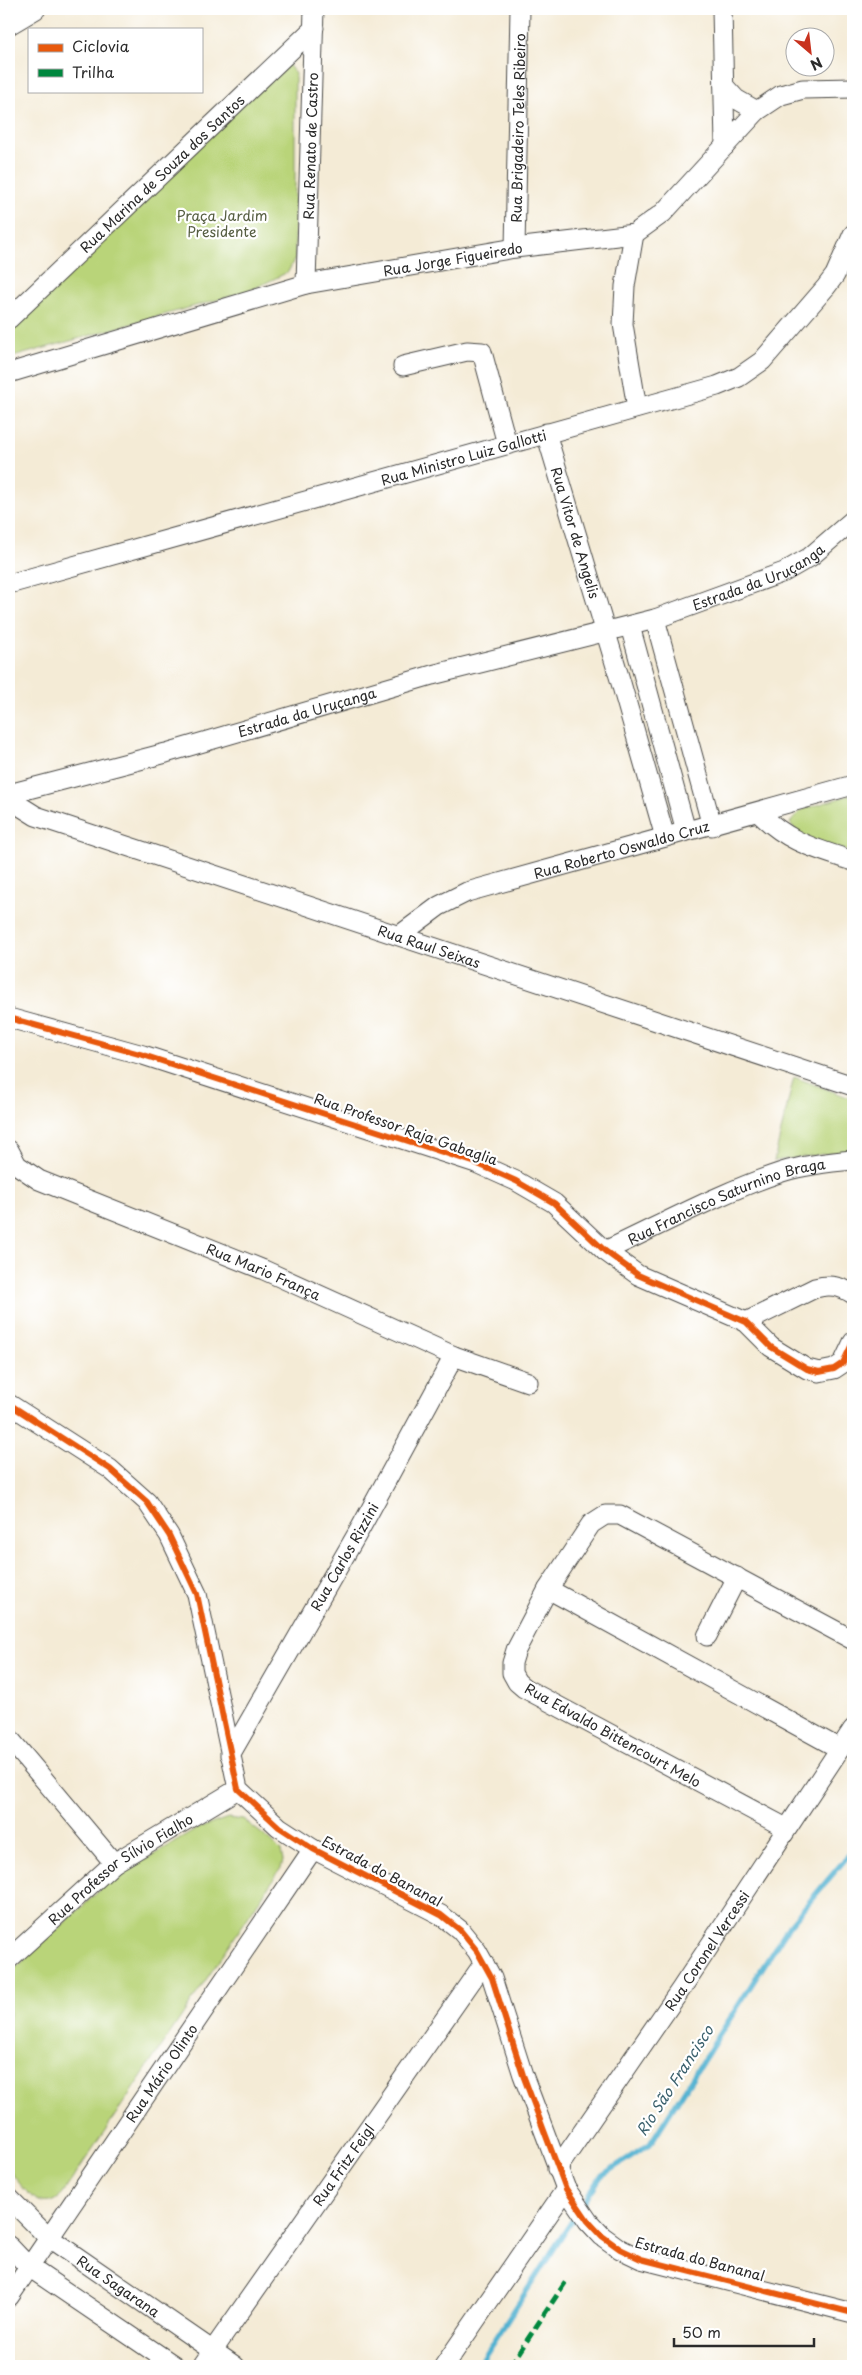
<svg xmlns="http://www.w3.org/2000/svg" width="862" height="2375" font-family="'Playpen Sans',sans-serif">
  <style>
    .green { fill: #b9d479; stroke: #728052 }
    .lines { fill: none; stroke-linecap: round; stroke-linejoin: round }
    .stream { stroke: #53b2d1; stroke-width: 5.5 }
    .minor-casing { stroke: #494845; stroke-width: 21 }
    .minor { stroke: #fff; stroke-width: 19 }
    .quiet { stroke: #00873e; stroke-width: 5; stroke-dasharray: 10 5; stroke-linecap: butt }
    .cycleway-casing { stroke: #fff; stroke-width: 9 }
    .cycleway { stroke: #e8590c; stroke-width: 6 }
    .labels { text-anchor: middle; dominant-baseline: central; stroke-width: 4.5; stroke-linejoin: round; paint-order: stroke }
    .street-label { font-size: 14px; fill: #2b2b2b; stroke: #fff }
    .park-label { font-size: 14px; fill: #565e42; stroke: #fff }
    .water-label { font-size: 15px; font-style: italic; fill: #3b616d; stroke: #fff }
  </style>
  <rect width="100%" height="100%" fill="#fff"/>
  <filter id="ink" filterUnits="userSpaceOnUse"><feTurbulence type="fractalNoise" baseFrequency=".02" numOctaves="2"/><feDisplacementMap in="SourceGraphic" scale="10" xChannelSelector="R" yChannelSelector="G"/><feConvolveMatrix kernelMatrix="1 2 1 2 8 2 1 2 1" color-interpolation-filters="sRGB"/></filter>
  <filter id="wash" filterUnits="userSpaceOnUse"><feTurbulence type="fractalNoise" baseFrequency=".0096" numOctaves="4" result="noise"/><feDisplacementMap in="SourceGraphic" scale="20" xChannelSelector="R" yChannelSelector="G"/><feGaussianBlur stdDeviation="1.12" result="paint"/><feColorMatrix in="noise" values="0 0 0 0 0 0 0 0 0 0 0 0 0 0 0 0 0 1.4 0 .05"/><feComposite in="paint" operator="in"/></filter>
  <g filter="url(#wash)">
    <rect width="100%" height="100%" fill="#f4ebd6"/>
    <g class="green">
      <polygon points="287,63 295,73 295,258 288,272 249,291 9,358 9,326"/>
      <polygon points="853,794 853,853 801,837 790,823 801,810"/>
      <polygon points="794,1077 853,1099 853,1150 774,1161"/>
      <path d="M228,1818L244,1820L270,1840L281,1851L283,1861L281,1868L63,2193C41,2218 23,2187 9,2170V1974L111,1880L197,1829Z"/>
    </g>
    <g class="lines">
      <polyline class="stream" points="478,2366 601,2176 650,2144 789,1926 853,1850"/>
    </g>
  </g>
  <g filter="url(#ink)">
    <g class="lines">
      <defs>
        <g id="minor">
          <polyline points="722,9 725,146"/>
          <polyline points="9,25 36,9"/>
          <polyline points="724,86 736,99 757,111"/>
          <polyline points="634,234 625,286 623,324 637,408"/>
          <path id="s1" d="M515,248L520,9"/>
          <path id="s2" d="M306,284L314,9"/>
          <path id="s3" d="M9,319L314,28"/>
          <polyline points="403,366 467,351 482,352 507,444"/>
          <path id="s4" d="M9,373L306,284L515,248L634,234L663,213L757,111L781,95L803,89L853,88"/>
          <path id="s5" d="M546,433L621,683L665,837"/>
          <path id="s6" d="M9,584L717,386L739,377L762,361L826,287L835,275L853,234"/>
          <polyline points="655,619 712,826"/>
          <polyline points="630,626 686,831"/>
          <path id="s7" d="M9,794L166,753L432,675L655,619L784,572L810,557L853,520"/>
          <path id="s8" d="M9,799L36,816L853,1086"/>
          <path d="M758,812C789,843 814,848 853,861"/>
          <path id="s9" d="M400,935L439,906L467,892L853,785"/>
          <polyline points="9,1018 143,1055 476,1163 516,1181 554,1203 605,1251 638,1275 746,1322 771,1347 807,1369 819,1372 834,1369 843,1363 853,1342"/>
          <path id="s10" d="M9,1150L17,1165L39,1180L264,1270L454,1356L528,1382"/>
          <path id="s11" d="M605,1251C663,1224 721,1192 782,1172C805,1165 829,1162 853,1160"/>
          <path d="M746,1322L815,1288C830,1284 840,1286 853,1294"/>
          <polyline points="9,1404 110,1469 147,1502 169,1535 197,1594 238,1789 279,1827 313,1849 441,1915 460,1930 477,1951 492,1978 523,2075 566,2189 588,2221 602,2236 620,2249 641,2259 853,2313"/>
          <polyline points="548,1589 840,1749"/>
          <polyline points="707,1636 737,1577"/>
          <polyline points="9,1738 114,1863"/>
          <path id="s12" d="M230,1755L360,1529L454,1356"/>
          <polyline points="786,1828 524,1688 517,1682 512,1673 512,1663 516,1650 548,1589 591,1524 605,1515 620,1515 853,1640"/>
          <path id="s13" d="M9,1959L114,1863L238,1789"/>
          <path id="s14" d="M557,2169L681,1989L853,1729"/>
          <path id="s15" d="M9,2198L48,2237L235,2366"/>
          <polyline points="9,2246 29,2267 175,2366"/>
          <path id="s16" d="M9,2297L313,1849"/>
          <path id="s17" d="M202,2366L484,1963"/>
          <polyline points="444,2366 566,2189"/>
        </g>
      </defs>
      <use href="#minor" class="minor-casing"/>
      <use href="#minor" class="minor"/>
      <polyline class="quiet" points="510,2366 567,2280"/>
      <defs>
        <g id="cycleway">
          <polyline points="9,1018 143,1055 476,1163 516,1181 554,1203 605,1251 638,1275 746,1322 771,1347 807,1369 819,1372 834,1369 843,1363 853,1342"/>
          <polyline points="9,1404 110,1469 147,1502 169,1535 197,1594 238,1789 279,1827 313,1849 441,1915 460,1930 477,1951 492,1978 523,2075 566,2189 588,2221 602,2236 620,2249 641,2259 853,2313"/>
        </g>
      </defs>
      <use href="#cycleway" class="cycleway-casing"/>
      <use href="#cycleway" class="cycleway"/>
    </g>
  </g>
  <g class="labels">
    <g class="street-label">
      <text stroke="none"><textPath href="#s1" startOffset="120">Rua Brigadeiro Teles Ribeiro</textPath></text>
      <text stroke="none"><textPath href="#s2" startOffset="138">Rua Renato de Castro</textPath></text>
      <text stroke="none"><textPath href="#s3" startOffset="211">Rua Marina de Souza dos Santos</textPath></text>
      <text stroke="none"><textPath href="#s4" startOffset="459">Rua Jorge Figueiredo</textPath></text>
      <text stroke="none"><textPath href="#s6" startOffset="472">Rua Ministro Luiz Gallotti</textPath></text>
      <text stroke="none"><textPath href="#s5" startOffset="104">Rua Vitor de Angelis</textPath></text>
      <text stroke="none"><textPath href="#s7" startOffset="781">Estrada da Uruçanga</textPath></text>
      <text stroke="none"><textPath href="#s7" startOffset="309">Estrada da Uruçanga</textPath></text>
      <text stroke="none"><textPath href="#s9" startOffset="240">Rua Roberto Oswaldo Cruz</textPath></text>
      <text stroke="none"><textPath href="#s8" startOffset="446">Rua Raul Seixas</textPath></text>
      <text transform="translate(406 1129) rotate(19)">Rua Professor Raja Gabaglia</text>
      <text stroke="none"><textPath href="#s11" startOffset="132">Rua Francisco Saturnino Braga</textPath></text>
      <text stroke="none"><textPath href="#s10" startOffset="286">Rua Mario França</textPath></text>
      <text stroke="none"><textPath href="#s12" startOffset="229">Rua Carlos Rizzini</textPath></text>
      <text transform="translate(613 1735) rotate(29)">Rua Edvaldo Bittencourt Melo</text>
      <text stroke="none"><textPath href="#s13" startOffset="144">Rua Professor Sílvio Fialho</textPath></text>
      <text transform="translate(382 1871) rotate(28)">Estrada do Bananal</text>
      <text stroke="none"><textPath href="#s14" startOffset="265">Rua Coronel Vercessi</textPath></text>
      <text stroke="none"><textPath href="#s16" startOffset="271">Rua Mário Olinto</textPath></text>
      <text stroke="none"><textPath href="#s17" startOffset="246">Rua Fritz Feigl</textPath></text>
      <text transform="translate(700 2259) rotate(15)">Estrada do Bananal</text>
      <text stroke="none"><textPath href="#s15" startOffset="141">Rua Sagarana</textPath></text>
    </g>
    <g class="park-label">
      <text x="222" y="215">Praça Jardim<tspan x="222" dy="16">Presidente</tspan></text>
    </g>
    <g class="water-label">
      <text transform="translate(674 2080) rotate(-57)">Rio São Francisco</text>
    </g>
  </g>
  <rect width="862" height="2375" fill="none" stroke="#fff" stroke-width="30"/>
  <rect x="28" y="28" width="175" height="65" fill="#ffffff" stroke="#aaaaaa"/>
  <rect x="38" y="44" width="25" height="8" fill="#e8590c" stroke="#aaaaaa"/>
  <text x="72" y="52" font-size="15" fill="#2b2b2b">Ciclovia</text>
  <rect x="38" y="69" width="25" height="8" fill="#00873e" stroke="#aaaaaa"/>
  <text x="72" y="78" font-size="15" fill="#2b2b2b">Trilha</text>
  <g transform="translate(810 52) rotate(152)"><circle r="24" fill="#ffffff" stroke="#aaaaaa"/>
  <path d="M0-4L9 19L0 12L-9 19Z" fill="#c8321e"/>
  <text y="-8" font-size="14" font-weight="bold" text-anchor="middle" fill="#2b2b2b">N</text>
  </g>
  <path d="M674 2338v8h140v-8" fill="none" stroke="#2b2b2b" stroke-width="2.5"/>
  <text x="682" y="2338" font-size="15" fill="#2b2b2b" stroke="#ffffff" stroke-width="4" paint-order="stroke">50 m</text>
</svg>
